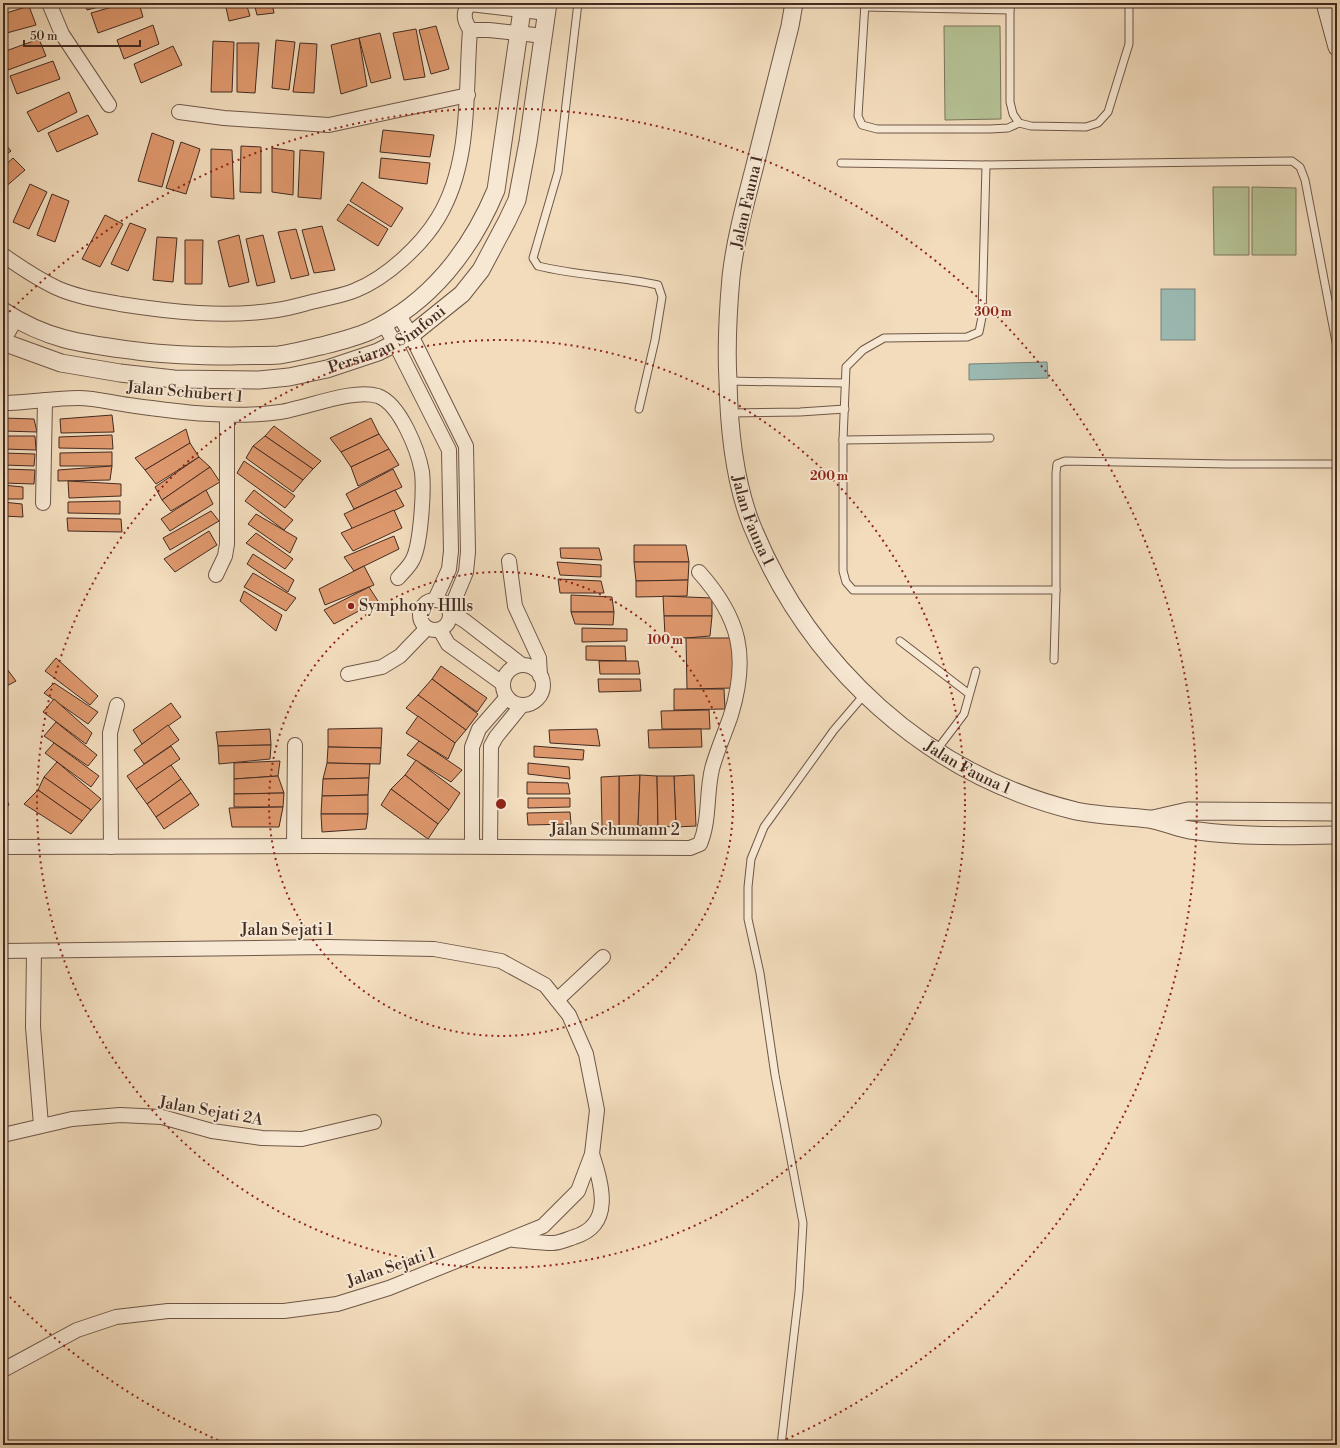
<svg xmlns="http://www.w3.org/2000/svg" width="1340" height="1448" font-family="'Libre Bodoni',serif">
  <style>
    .green { fill: #b5c295; stroke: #7c765c }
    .water { fill: #9bbbb4; stroke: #78817a }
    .building { fill: #df986d; stroke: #432b22 }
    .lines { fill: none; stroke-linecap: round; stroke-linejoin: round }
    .service-casing { stroke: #6f5748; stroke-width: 9 }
    .minor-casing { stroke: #6f5748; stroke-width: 16 }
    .tertiary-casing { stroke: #6f5748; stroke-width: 19 }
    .service { stroke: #f7e8d3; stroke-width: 7 }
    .minor { stroke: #f7e8d3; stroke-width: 14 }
    .tertiary { stroke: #f7e8d3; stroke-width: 17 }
    .ring { fill: none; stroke: #8f2418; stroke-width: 2; stroke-dasharray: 2 4 }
    .poi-dot { fill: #8f2418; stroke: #f7e8d3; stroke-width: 1.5 }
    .labels { text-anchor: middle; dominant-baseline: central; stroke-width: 4; stroke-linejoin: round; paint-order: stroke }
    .street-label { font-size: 16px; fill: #432b22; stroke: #f7e8d3 }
    .poi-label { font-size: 16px; fill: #432b22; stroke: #f7e8d3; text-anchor: start }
    .centre { fill: #8f2418; stroke: #f7e8d3; stroke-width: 2 }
    .ring-label { font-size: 12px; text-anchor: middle; font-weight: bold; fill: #8f2418; stroke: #f7e8d3; stroke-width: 4; stroke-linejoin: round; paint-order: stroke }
  </style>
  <rect width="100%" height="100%" fill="#f2dcbc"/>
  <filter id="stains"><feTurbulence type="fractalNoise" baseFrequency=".005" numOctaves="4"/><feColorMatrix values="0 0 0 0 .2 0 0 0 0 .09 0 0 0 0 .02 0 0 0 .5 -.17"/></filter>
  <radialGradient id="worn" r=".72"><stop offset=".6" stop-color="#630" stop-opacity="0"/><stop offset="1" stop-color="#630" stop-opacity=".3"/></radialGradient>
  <g class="green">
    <polygon points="944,26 1000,26 1001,119 945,120"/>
    <polygon points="1213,187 1249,187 1249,255 1214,255"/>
    <polygon points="1252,187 1296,188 1296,255 1252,255"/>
  </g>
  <g class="water">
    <rect x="1161" y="289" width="34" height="51"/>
    <polygon points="1047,362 1048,378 969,380 969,364"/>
  </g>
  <g class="building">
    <polygon points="3,3 18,3 3,9"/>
    <polygon points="85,3 114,3 87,10"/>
    <polygon points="126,3 139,3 143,17 98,33 91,13"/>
    <polygon points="225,3 246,3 250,16 229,21"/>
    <polygon points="254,3 272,3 274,13 257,15"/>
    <polygon points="289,3 312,3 312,5 290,6"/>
    <polygon points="29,6 36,25 3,34 3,14"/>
    <polygon points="153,25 159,44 124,59 117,40"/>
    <polygon points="436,26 449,69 431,74 419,30"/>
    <polygon points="416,29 425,77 404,80 393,33"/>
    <polygon points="380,33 391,78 371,83 359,38"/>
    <polygon points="359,38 367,86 341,94 331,45"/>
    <polygon points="39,39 46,56 8,70 3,59 3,52"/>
    <polygon points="276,40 295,42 289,90 272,88"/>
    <polygon points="213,41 234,42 232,92 211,92"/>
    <polygon points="237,43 259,43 255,93 237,92"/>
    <polygon points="300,43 317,44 314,93 293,92"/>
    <polygon points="173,46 182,65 141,83 134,64"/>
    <polygon points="53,61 60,79 17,94 10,76"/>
    <polygon points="69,92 77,112 38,132 27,112"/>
    <polygon points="88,115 98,134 57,152 48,133"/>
    <polygon points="383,130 434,135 430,157 380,152"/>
    <polygon points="152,133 174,141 162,187 138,181"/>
    <polygon points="3,142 11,151 3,157"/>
    <polygon points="181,142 200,149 186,194 166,188"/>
    <polygon points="241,146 261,147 261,193 240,192"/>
    <polygon points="272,148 294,151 293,195 272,192"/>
    <polygon points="211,149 232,150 234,199 211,197"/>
    <polygon points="300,150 324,152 321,199 298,197"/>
    <polygon points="13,158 25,170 3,189 3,167"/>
    <polygon points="381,158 430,163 427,184 379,178"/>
    <polygon points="362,182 403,208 391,227 350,201"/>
    <polygon points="30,184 47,192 29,229 13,222"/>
    <polygon points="52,194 69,201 55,242 37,235"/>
    <polygon points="348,204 388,229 378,246 337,220"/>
    <polygon points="105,215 123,224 100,267 82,259"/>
    <polygon points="130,223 146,229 128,271 111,264"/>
    <polygon points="322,226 335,270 314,273 302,230"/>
    <polygon points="296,229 309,275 291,279 278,232"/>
    <polygon points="239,235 249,282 229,287 218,241"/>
    <polygon points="263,235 275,282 257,286 246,239"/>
    <polygon points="157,237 177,238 173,282 153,280"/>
    <polygon points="185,240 203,240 202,284 185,284"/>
    <polygon points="112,415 114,432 61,433 60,419"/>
    <polygon points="3,418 34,419 37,432 3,431"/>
    <polygon points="371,418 379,434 341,452 330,438"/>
    <polygon points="274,426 321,461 313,469 265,436"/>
    <polygon points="186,429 190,443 145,470 135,458"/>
    <polygon points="379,434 389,449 351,467 341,452"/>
    <polygon points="112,435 113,449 59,448 59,437"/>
    <polygon points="3,436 35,436 36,450 3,449"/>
    <polygon points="265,436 313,469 303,480 253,446"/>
    <polygon points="190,443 199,457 156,484 145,470"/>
    <polygon points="253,446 303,480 293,492 246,458"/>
    <polygon points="389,449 399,465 358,486 351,467"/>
    <polygon points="112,452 112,466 60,466 60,453"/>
    <polygon points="3,453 35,454 34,466 3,465"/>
    <polygon points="199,457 210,467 162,500 155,487"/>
    <polygon points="244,461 295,496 285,508 237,473"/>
    <polygon points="112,466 110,480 58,481 58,470"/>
    <polygon points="210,467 220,482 171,511 162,500"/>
    <polygon points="3,469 35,470 34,484 3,483"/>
    <polygon points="393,469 402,487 354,509 346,494"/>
    <polygon points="68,481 121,484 121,496 69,498"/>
    <polygon points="3,485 23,487 23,499 3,499"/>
    <polygon points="206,490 213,504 170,531 161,519"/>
    <polygon points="254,490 293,520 284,530 245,501"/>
    <polygon points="395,490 404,506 353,530 344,514"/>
    <polygon points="120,501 120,514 68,513 68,502"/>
    <polygon points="3,502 22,504 23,517 3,516"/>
    <polygon points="394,510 402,528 353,551 341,533"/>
    <polygon points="211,511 219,521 170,550 163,538"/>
    <polygon points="256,514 297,538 290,553 248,524"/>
    <polygon points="67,518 121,519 122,532 68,531"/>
    <polygon points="209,531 217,545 175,572 164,559"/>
    <polygon points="256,533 293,559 285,569 246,543"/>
    <polygon points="394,536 399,549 354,571 344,557"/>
    <polygon points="634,545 686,545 689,562 634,562"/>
    <polygon points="560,548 599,548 602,560 561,558"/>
    <polygon points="253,554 294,580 288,592 247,564"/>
    <polygon points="557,562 601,565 601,577 560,575"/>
    <polygon points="634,562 689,562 688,580 636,581"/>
    <polygon points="364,566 374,585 325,605 319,589"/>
    <polygon points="253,573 296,598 286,611 244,587"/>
    <polygon points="558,579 601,581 604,593 560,593"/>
    <polygon points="688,580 687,596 636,597 636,581"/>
    <polygon points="369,587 378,601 334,624 324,610"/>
    <polygon points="244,591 282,615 276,631 240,601"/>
    <polygon points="571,595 612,597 614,612 571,612"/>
    <polygon points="663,596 712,598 712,616 664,616"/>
    <polygon points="571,612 614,612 613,625 575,624"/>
    <polygon points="664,616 712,616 710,636 686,638 665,636"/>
    <polygon points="582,628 627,629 627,641 582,642"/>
    <polygon points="686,638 733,638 733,688 687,689"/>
    <polygon points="586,646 625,646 626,661 586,660"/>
    <polygon points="56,658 98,696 90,705 45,671"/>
    <polygon points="599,661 638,661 640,674 600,674"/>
    <polygon points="4,665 16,681 3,688 3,666"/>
    <polygon points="441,666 487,698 477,712 432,679"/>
    <polygon points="432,679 478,714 466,730 418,695"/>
    <polygon points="598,679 640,679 641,691 599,692"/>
    <polygon points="54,683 98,712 88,724 44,693"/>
    <polygon points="674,689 724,689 725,709 674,710"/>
    <polygon points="418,695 466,730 455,743 406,708"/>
    <polygon points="54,699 92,733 86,744 43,712"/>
    <polygon points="171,703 181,717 142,744 133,730"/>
    <polygon points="709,710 710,729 662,729 661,711"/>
    <polygon points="418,716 455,743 448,759 406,733"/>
    <polygon points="56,722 97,755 88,766 44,736"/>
    <polygon points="168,725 179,740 144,764 134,750"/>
    <polygon points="382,728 381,748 328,747 328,729"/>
    <polygon points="270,729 271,745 218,746 216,732"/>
    <polygon points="597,729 600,746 550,743 549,730"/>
    <polygon points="701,729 702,747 649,748 648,730"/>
    <polygon points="419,741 462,770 451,782 407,755"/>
    <polygon points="54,743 99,776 91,787 45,753"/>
    <polygon points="271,745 270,759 219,764 218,746"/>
    <polygon points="171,746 180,759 136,789 127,776"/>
    <polygon points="534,746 584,750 583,760 534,757"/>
    <polygon points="328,747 381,748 380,764 327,763"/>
    <polygon points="416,760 460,793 449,810 405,775"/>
    <polygon points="280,761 278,776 234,779 234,763"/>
    <polygon points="57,762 101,799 91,810 44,777"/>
    <polygon points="327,763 370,764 369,778 323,779"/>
    <polygon points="528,763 569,767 570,779 528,774"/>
    <polygon points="171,765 181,779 147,804 136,789"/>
    <polygon points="405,775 449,810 438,824 391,789"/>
    <polygon points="640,775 638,826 619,826 619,776"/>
    <polygon points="640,775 657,776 658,826 638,826"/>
    <polygon points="694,775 696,826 676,827 674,776"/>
    <polygon points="278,776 284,793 234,794 234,779"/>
    <polygon points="619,776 619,826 602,826 601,777"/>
    <polygon points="657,776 674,776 676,827 658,826"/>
    <polygon points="44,777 91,810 82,821 38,790"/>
    <polygon points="369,778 368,795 322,796 323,779"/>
    <polygon points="181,779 191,793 156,817 147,804"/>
    <polygon points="527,782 568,783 570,794 527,794"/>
    <polygon points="391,789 438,824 428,839 381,805"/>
    <polygon points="38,790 82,821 71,834 24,804"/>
    <polygon points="3,792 9,805 3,809"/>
    <polygon points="191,793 199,805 164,829 156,817"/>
    <polygon points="284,793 283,807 234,807 234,794"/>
    <polygon points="368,795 368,814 321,814 322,796"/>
    <polygon points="528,798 570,798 570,807 528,808"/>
    <polygon points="283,807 279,827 232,827 229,808"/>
    <polygon points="570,812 571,824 528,825 527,813"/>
    <polygon points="321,814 368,814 366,829 322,832"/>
  </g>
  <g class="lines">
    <defs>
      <g id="service">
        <path d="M578,3L558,172L533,258L538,266C578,276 619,276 658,285L662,297L655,340L639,409"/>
        <polyline points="865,3 858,116 862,125 877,129 990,129 1008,128 1019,123"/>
        <polyline points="1010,3 1010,102 1013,114 1019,123 1031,126 1086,127 1098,123 1108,112 1129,44 1129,3"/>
        <polyline points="865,7 1010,10"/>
        <polyline points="841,163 986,165 1292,161 1300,167 1305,180 1337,347"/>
        <polyline points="986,165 982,317 979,332 967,337 884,338 863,350 846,367 843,440 843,571 846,582 853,590 1056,590 1056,473 1057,464 1065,461 1229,464 1337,464"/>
        <polyline points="727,381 845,383"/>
        <polyline points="730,413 800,412 845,409"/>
        <polyline points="843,440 990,438"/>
        <polyline points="900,641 968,693"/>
        <polyline points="1054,660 1056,590"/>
        <polyline points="936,751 964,714 976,671"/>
        <polyline points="781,1445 799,1292 803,1223 775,1075 760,973 748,919 748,887 751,859 764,827 834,730 864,695"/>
      </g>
      <g id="minor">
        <polyline points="49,3 62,34 109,105"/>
        <polyline points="470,4 547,13"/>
        <polyline points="470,30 489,30 544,36"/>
        <polyline points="179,112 224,118 329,125 468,95"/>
        <path d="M3,255C20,267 38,279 57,288C77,297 99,300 120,304C171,312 225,318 277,310C292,308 306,303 320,300C332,297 345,295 356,290C386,278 421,246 438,218C472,162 465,92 470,30C464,20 462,13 470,3"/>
        <polyline points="398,314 411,335 466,446 468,552 466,572 454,601 448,608"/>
        <polyline points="383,323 395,343 449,450 451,551 449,569 435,600"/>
        <polyline points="3,341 16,319"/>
        <path d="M3,403C28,403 53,398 78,398C96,398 113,403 129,405C180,412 230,419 280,412C307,408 353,388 378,396C400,404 418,450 422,472C424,490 421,543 413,559C410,566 403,572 398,578"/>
        <polyline points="43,503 45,400"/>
        <polyline points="509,561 515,606 539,658 540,676"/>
        <polyline points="216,575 225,556 227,544 227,415"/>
        <circle cx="435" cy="615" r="15"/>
        <polyline points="450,615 457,616 465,621 522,665"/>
        <polyline points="440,630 448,644 502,683"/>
        <circle cx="523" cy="685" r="20"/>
        <polyline points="348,674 382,667 400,656 427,628"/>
        <polyline points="294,846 295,745"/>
        <polyline points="472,846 472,747 479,729 507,697"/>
        <polyline points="490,846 491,746 496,737 522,705"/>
        <path d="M3,847L320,846L690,848L700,844C710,820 706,794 712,769C717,750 725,733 731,715C749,656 740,618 699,572"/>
        <polyline points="111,847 110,733 117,705"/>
        <polyline points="3,951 328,947 434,949 501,961 545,985 569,1015 586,1054 597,1110 592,1154 578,1191 543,1226 389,1288 337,1304 284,1311 168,1311 116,1317 77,1330 3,1370"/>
        <polyline points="34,951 33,1027 41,1125"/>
        <polyline points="557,1000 603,957"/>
        <polyline points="3,1135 72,1119 120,1115 162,1117 212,1131 262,1138 302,1139 374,1122"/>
        <path d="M514,1240C527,1241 540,1243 553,1243C560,1243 568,1239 574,1237C614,1225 602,1185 592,1154"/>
      </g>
      <g id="tertiary">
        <path id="s1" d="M794,3L790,26C778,74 766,122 754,169C745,204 735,241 731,277C728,311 726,347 728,381C729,429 734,481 752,526C809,666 927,775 1076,811C1100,816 1124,816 1149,819C1163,821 1176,828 1190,830C1239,837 1288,836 1337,835"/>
        <polyline points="1325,3 1337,47"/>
        <path d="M3,311C49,341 85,344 137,351C169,355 200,356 231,356C247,355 264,356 279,355C293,353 307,349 321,346C337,342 354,338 370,331C430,303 471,250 496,190L523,3"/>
        <path id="s2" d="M3,342L61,363L120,373L174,379L259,380L289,377L327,369L378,352L411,335L462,294L481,270L507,221L517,200L528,142L548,3"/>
        <polyline points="1153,819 1188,811 1337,812"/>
      </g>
    </defs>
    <use href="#service" class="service-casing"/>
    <use href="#minor" class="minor-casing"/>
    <use href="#tertiary" class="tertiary-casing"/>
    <use href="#service" class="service"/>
    <use href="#minor" class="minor"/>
    <use href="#tertiary" class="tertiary"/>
  </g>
  <g class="ring">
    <circle cx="501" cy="804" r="232"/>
    <circle cx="501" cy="804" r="464"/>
    <path d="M229 1445A696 696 0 0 1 5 1292M5 316A696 696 0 1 1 773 1445"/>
  </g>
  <circle class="poi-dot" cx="351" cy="606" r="4"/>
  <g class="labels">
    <g class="street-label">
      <text transform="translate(747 202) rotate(-77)">Jalan Fauna 1</text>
      <text stroke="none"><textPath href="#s2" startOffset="397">Persiaran Simfoni</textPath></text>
      <text transform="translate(185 392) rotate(5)">Jalan Schubert 1</text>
      <text stroke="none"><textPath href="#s1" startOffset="528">Jalan Fauna 1</textPath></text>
      <text stroke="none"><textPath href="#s1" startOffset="864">Jalan Fauna 1</textPath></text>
      <text x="615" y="830">Jalan Schumann 2</text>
      <text x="287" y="930">Jalan Sejati 1</text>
      <text transform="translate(211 1111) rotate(10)">Jalan Sejati 2A</text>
      <text transform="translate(391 1267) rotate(-19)">Jalan Sejati 1</text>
    </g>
    <g class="poi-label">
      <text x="359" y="606">Symphony HIlls</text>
    </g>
  </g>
  <circle cx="501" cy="804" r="6" class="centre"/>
  <g class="ring-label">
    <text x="993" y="316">300 m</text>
    <text x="829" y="480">200 m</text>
    <text x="665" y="644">100 m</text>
  </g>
  <rect width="1340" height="1448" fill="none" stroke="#f2dcbc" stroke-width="16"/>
  <rect x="4" y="4" width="1332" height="1440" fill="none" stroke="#432b22" stroke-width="2"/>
  <rect x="8" y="8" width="1324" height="1432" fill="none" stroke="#432b22"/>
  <path d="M24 40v6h116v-6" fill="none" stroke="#432b22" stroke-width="2"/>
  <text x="30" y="40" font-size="12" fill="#432b22" stroke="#f7e8d3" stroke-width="3" paint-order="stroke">50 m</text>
  <rect width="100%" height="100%" filter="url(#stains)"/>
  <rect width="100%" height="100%" fill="url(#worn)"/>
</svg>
